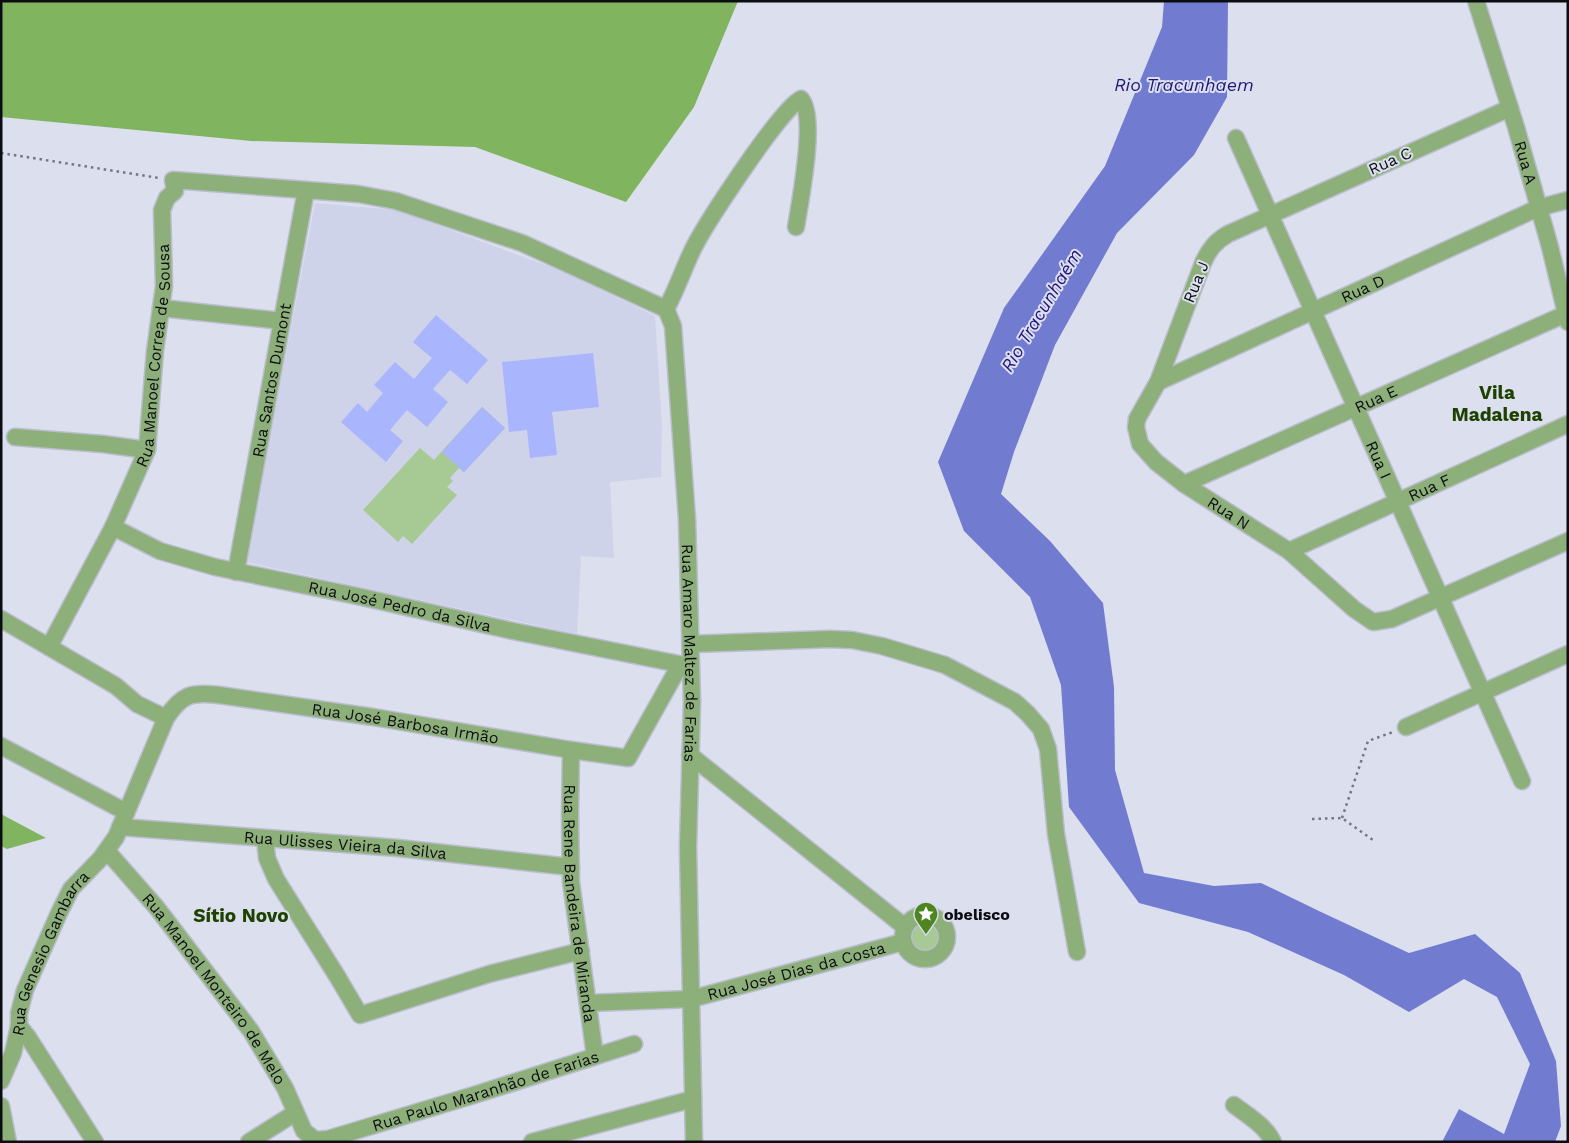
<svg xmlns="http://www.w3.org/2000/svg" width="1569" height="1143" font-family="'Work Sans',sans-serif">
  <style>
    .built { fill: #cfd3ea }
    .green { fill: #a7ca94 }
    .forest { fill: #80b45f }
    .water { fill: #717cd1 }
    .building { fill: #a9b5fc }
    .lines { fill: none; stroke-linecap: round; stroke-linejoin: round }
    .street-casing { stroke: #babdcb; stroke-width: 19 }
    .path { stroke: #737680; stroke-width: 2.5; stroke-dasharray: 2.5 4; stroke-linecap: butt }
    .street { stroke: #8daf79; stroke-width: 16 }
    .labels { text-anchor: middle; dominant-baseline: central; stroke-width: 4; stroke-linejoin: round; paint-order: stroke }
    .street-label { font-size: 16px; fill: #0c0d12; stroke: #dbdfee }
    .poi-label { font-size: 16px; font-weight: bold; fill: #0c0d12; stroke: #dbdfee; text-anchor: start }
    .water-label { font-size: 18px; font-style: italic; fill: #21157a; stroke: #dbdfee }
    .quarter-label { font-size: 19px; font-weight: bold; fill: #1f4100; stroke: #dbdfee }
  </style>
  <rect width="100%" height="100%" fill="#dbdfee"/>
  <polygon class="built" points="315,203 396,210 559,270 655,316 662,426 661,477 610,482 614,558 581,556 577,634 246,562"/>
  <g class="green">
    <polygon points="482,407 505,428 464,472 459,468 450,478 453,481 447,487 457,495 412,544 403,536 398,542 363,510 420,448 434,460"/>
    <circle cx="925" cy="937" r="22"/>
  </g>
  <g class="forest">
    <polygon points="1,1 738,1 694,107 626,202 475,147 251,141 1,117"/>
    <polygon points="1,814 46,838 7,849 1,846"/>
  </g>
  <polygon class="water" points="1164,1 1228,1 1227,97 1194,155 1117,233 1055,345 1014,452 1001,494 1050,541 1103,603 1114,687 1115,770 1144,873 1214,886 1261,883 1321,912 1409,953 1475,934 1520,973 1556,1061 1561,1126 1555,1142 1442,1142 1459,1109 1504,1134 1530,1064 1497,997 1464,979 1409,1012 1344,975 1248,932 1139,903 1069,807 1061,685 1030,597 964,531 938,462 1004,308 1105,166 1162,27"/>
  <g class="building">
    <polygon points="436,315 488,360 467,384 450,370 433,389 448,402 427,427 407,410 390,430 403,441 386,462 341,422 358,403 367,412 383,393 374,385 395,362 414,379 432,358 413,342"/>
    <polygon points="593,353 599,407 552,412 557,455 530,458 527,430 509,432 502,362"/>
    <polygon points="482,407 505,428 464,472 442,452"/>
  </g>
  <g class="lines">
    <defs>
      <g id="street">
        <path id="s1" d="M1476,1L1516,127L1550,247L1568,322"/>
        <path id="s2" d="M1510,108L1228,234C1216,241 1209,249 1203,263L1158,382L1137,419L1136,427L1140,444L1156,462L1184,484L1289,551L1354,609L1373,622L1392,619L1568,541"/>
        <path id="s3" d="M1236,138L1522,781"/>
        <polyline points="161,308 282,321"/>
        <path id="s4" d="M666,309L673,326L687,519L692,702L688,847L694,1142"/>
        <path d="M666,309C677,289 684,267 694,247C707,222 781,108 801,99C817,117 800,202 796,227"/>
        <path id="s5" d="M1158,382L1538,208L1568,200"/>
        <polyline points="15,437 103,444 147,450"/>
        <path id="s6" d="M1184,484L1568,313"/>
        <path id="s7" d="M113,527L160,551L215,567L357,596L513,631L689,666"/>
        <path id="s8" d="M1289,551L1568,424"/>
        <path id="s9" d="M236,572L306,190"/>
        <polyline points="1,619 116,686 137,704 166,718"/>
        <polyline points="691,644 830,639 852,640 882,646 945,665 1015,702 1028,714 1041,729 1048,749 1056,834 1077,952"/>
        <path id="s10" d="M49,647L113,527L147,450L155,351L164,286L162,210L167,198L175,191L173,180L358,194L396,201L522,243L666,309"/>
        <polyline points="1406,727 1568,654"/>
        <polyline points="1,746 126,812"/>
        <path id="s11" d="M571,750L570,816L571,882L595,1056"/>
        <polyline points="690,755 905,927"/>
        <path id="s12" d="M120,827L398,848L571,867"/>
        <polyline points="265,839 267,858 276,879 337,976 360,1015 489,974 581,951"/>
        <path id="s13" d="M107,851L157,908L251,1031L285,1088L304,1131L315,1140L328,1139L474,1095L634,1044"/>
        <circle cx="925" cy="937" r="22"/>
        <path id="s14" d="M589,1003L691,999L903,942"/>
        <polyline points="19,1026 28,1037 95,1142"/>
        <path id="s15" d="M1,1081L13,1053L19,1026V1013L25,990L59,913L71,889L101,858L116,837L166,718C182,694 191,692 219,695L373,717L571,750L628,758L680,665"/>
        <path d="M1234,1105C1247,1115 1266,1126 1273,1142"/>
        <polyline points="1,1106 8,1142"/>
        <polyline points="249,1142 295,1113"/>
        <polyline points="532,1142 693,1099"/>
      </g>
    </defs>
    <use href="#street" class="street-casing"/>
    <g class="path">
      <polyline points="1,153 159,178"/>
      <polyline points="1342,818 1368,741 1393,732"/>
      <polyline points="1312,819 1342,818 1373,840"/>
    </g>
    <use href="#street" class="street"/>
  </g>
  <defs>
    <symbol id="sight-pin" viewBox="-11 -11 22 30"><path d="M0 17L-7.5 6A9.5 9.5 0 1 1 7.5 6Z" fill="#4e8520" stroke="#dbdfee"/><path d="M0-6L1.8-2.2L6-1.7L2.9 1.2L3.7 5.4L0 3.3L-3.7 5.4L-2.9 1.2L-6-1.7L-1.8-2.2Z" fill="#fff"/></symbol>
  </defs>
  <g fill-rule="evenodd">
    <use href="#sight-pin" x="912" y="900" width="28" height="38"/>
  </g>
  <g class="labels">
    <g class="street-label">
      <text transform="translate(1390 161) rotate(-24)">Rua C</text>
      <text stroke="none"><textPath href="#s1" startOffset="169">Rua A</textPath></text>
      <text transform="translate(1196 282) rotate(-68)">Rua J</text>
      <text stroke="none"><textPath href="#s5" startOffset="225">Rua D</textPath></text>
      <text stroke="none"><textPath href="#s10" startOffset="315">Rua Manoel Correa de Sousa</textPath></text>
      <text stroke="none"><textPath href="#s9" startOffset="195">Rua Santos Dumont</textPath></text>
      <text stroke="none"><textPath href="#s6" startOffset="210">Rua E</textPath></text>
      <text stroke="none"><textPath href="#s3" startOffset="352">Rua I</textPath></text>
      <text stroke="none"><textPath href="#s8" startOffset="154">Rua F</textPath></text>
      <text stroke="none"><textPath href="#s2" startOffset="656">Rua N</textPath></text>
      <text stroke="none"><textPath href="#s7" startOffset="299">Rua José Pedro da Silva</textPath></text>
      <text stroke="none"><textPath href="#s4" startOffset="346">Rua Amaro Maltez de Farias</textPath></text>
      <text stroke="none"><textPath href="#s15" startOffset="655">Rua José Barbosa Irmão</textPath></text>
      <text stroke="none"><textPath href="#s12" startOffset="226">Rua Ulisses Vieira da Silva</textPath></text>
      <text stroke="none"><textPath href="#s11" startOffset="154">Rua Rene Bandeira de Miranda</textPath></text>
      <text stroke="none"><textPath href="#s15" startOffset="138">Rua Genesio Gambarra</textPath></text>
      <text stroke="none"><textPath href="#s14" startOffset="211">Rua José Dias da Costa</textPath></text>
      <text stroke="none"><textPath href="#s13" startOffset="175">Rua Manoel Monteiro de Melo</textPath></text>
      <text stroke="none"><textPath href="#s13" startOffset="536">Rua Paulo Maranhão de Farias</textPath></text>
    </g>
    <g class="poi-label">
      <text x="944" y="914">obelisco</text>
    </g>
    <g class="water-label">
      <text x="1184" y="84">Rio Tracunhaem</text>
      <text transform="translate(1041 310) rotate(-59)">Rio Tracunhaém</text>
    </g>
    <g class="quarter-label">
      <text x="1497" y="392">Vila<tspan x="1497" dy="22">Madalena</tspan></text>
      <text x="241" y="915">Sítio Novo</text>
    </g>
  </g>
  <rect width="1569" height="1143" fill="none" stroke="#0c0d12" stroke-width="5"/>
</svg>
